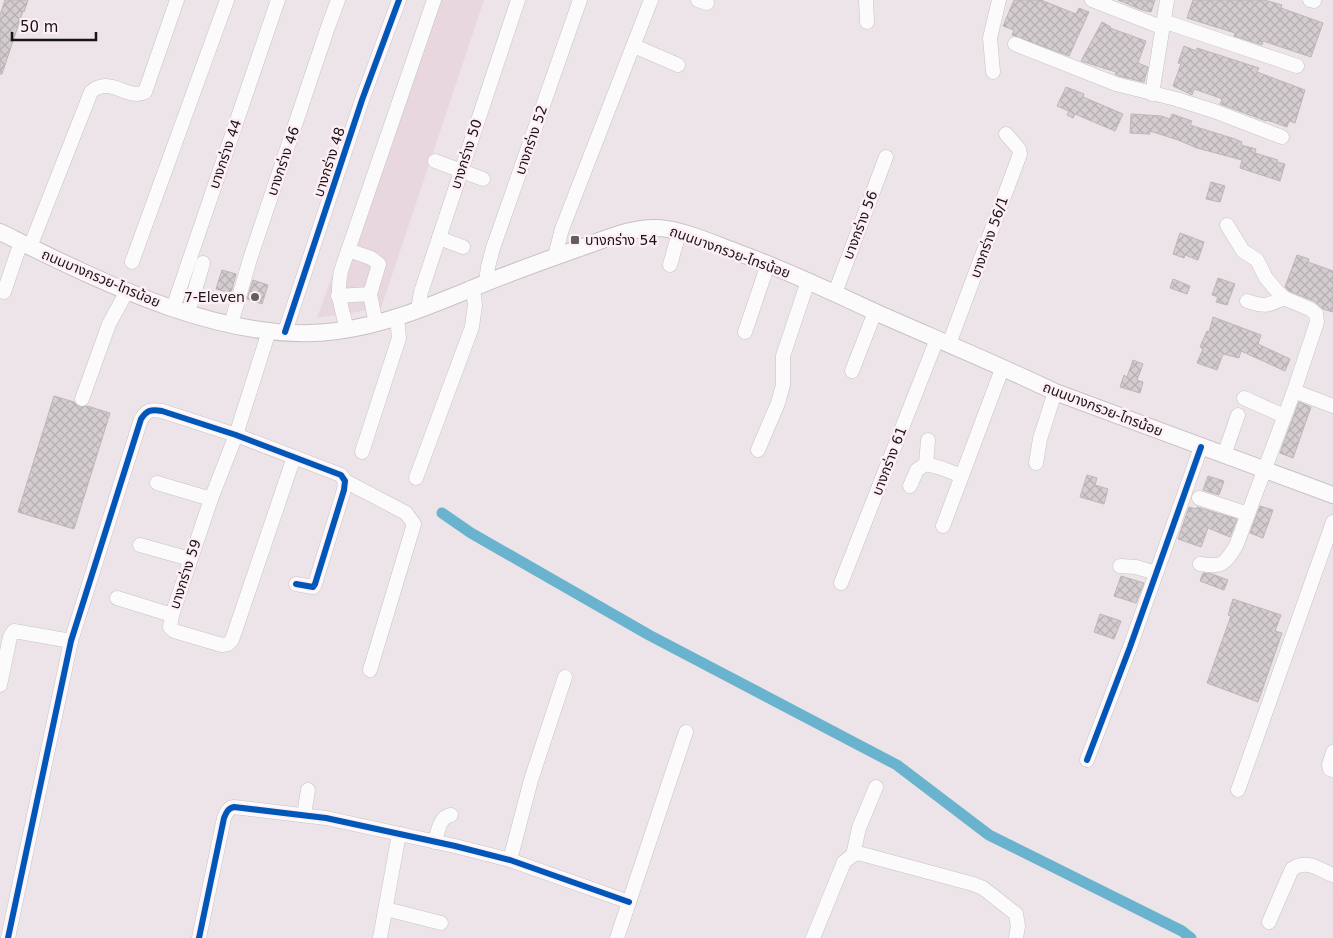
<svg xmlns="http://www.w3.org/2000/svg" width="1333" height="938" font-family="'DejaVu Sans','Noto Sans Thai',sans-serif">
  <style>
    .built { fill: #e8d7df }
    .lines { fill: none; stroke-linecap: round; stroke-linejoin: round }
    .canal { stroke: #6ab3ce; stroke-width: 11 }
    .building { fill: url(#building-cross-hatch); stroke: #bcb6b9 }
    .minor-casing { stroke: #c8c2c5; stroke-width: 15 }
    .major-casing { stroke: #c8c2c5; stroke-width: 18 }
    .minor { stroke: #fcfbfc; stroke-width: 14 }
    .major { stroke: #fcfbfc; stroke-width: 16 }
    .cycleway-casing { stroke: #feeef5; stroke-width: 9 }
    .cycleway { stroke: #0057b8; stroke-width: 6 }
    .poi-dot { fill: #635d60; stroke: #feeef5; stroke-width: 2 }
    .labels { text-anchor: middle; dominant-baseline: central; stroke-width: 5; stroke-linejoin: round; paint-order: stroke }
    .street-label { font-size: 14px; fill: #191416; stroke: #feeef5 }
    .poi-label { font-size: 14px; fill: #191416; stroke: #feeef5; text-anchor: start }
  </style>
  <defs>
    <pattern id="building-cross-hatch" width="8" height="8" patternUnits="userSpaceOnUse" patternTransform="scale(1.25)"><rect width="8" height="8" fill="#d4cdd0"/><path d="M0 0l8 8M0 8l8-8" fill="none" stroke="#b5afb2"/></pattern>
  </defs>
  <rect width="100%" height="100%" fill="#ece4e8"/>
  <polygon class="built" points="431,0 484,0 381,308 317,318"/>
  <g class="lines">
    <polyline class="canal" points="442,513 471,533 649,635 897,765 989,835 1182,931 1191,938"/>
  </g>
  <g class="building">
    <polygon points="5,0 28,0 24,12 23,11 2,74 0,74 0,15"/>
    <polygon points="1014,0 1041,0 1076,14 1079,8 1089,12 1069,56 1012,35 1014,30 1003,26"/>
    <polygon points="1118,0 1155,0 1151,12 1142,10"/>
    <polygon points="1193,0 1264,0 1282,5 1281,8 1323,23 1311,57 1263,41 1262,45 1234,36 1235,33 1187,18"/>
    <polygon points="1102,22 1111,27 1110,28 1146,41 1138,63 1148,67 1144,82 1119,76 1115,74 1116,72 1081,61"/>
    <polygon points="1184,46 1196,51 1197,48 1259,68 1257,72 1305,90 1295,123 1289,121 1287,127 1267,120 1266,121 1220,104 1222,100 1220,98 1194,89 1192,95 1173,86 1181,64 1178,63"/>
    <polygon points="1066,87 1084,94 1083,97 1123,114 1115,131 1075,114 1073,118 1067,115 1069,111 1057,106"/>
    <polygon points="1131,114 1161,116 1170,119 1172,114 1192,121 1190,125 1235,139 1242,142 1241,145 1256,149 1255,153 1278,160 1277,162 1285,164 1280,181 1240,168 1242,160 1197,148 1178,140 1150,131 1150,134 1130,133"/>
    <polygon points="1211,182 1225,186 1220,202 1206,199"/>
    <polygon points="1180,233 1204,242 1198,260 1185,255 1184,258 1173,254"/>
    <polygon points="1297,255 1309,259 1308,262 1333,271 1333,312 1323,309 1314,301 1289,291 1285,287"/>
    <polygon points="222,270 236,274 231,293 216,289"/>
    <polygon points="1218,278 1235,284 1227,305 1216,302 1218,297 1212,295"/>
    <polygon points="1173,279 1190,286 1187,294 1170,288"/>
    <polygon points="253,280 268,285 262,304 247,299"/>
    <polygon points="1213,317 1261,335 1258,344 1290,359 1285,371 1241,351 1239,358 1223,354 1217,370 1197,363 1203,349 1200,347 1207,331 1209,332"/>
    <polygon points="1133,360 1143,364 1137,380 1143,382 1140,393 1120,387 1124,375 1127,377"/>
    <polygon points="54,396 74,402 80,407 87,406 110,413 74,529 18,512"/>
    <polygon points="1299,402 1311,407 1293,458 1280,453"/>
    <polygon points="1087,475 1097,478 1095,485 1108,489 1104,504 1080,497"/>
    <polygon points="1208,476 1224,481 1219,495 1203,490"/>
    <polygon points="1260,506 1273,510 1263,538 1250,533"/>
    <polygon points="1189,507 1196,509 1197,507 1237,519 1230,537 1208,528 1201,547 1178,539"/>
    <polygon points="1203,573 1212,574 1228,580 1224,590 1200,581"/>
    <polygon points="1121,576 1144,583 1136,603 1114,596"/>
    <polygon points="1233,599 1281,615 1275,631 1282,633 1258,702 1207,683 1231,616 1228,615"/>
    <polygon points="1100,614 1121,621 1114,639 1094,632"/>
  </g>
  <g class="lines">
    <defs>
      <g id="minor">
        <polyline points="698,0 707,3"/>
        <polyline points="866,0 867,22"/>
        <polyline points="1092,0 1161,27"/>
        <polyline points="1310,0 1314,1"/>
        <polyline points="1163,21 1297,66"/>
        <polyline points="1015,44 1116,84 1176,99 1214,111 1282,137"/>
        <polyline points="634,46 678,65"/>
        <polyline points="993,72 990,38 999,0"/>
        <polyline points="1152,94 1167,0"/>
        <polyline points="435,161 483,179"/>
        <polyline points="1227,225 1243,251 1257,260 1266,278 1277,291 1284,298 1310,309 1316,314 1317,322 1294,391"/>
        <polyline points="439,238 463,247"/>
        <path d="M30,247L91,92C110,75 128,101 145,92L177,0"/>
        <polyline points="348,250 371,258 379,264 370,294 376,324"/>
        <polyline points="555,256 562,229 651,0"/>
        <polyline points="132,262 227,0"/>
        <polyline points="670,265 679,233"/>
        <polyline points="486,282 488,267 493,248 580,0"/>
        <polyline points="4,292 21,242"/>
        <polyline points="835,293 886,157"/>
        <polyline points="338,296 370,294"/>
        <path d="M1247,301C1264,307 1268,306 1284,298"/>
        <polyline points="173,308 278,0"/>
        <polyline points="418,310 421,292 518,0"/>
        <polyline points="188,313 203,263"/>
        <polyline points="231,324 251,256 328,27 338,0"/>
        <path d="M347,329C341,306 336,295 341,271L434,0"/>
        <polyline points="269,331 236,435 211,499 172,615 170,627 174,631 222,645 228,644 232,640 294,457"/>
        <polyline points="285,332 362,100 399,0"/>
        <polyline points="745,332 768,264"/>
        <polyline points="949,344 1020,154 1019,149 1006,134"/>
        <polyline points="852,371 875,312"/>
        <polyline points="1244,398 1284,416"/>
        <polyline points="82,399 109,324 127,291"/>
        <polyline points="758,450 778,403 783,385 783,356 808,281"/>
        <polyline points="362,452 399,338 397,317"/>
        <polyline points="1224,455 1238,415"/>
        <polyline points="1036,463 1040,439 1055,392"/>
        <polyline points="926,464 928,440"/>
        <polyline points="416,478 472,327 475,305 473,288"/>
        <polyline points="345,481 406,513 414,524 370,670"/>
        <polyline points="157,483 211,499"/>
        <polyline points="910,486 917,470 926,464 941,468 962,476"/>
        <polyline points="1199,498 1248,514"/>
        <polyline points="943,526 1002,369"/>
        <polyline points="140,545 190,559"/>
        <path d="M1200,564C1223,567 1224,565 1236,546L1294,391L1333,406"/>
        <polyline points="1120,566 1136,567 1156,573"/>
        <polyline points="841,583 937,339"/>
        <polyline points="117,598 172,615"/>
        <polyline points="0,685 10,637 14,631 71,641"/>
        <polyline points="1333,752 1329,765 1330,769 1333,770"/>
        <polyline points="1087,760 1130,647 1201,447"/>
        <polyline points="1238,790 1333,522"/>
        <polyline points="304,815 308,790"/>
        <path d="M435,842C438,832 439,817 451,815"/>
        <polyline points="853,855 859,828 876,787"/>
        <polyline points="510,860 531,780 565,677"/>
        <polyline points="386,909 441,923"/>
        <path d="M1269,922L1292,869C1307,859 1318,869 1333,875"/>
        <path d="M8,938L71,641L141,419C147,410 151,409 162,411L236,435L341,475L345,481L344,490L315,584L313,587L296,584"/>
        <path d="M199,938L224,818C226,813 228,808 234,807L326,818L455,846L510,860L629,902"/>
        <polyline points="380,938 399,834"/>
        <polyline points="617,938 686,732"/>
        <polyline points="813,938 844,862 853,855 858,853 973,884 983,888 1016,914 1018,926 1016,938"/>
      </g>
      <path id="major" d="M0,232C98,280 225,346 337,331C384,325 427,307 471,289C506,274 541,262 577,249C604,240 629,227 658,228C682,229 717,245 739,253C789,271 836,294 884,316C941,341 999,365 1055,392L1333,495"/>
    </defs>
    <use href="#minor" class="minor-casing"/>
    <use href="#major" class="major-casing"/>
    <use href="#minor" class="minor"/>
    <use href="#major" class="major"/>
    <defs>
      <g id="cycleway">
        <polyline points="285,332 362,100 399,0"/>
        <polyline points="1087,760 1130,647 1201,447"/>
        <path d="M8,938L71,641L141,419C147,410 151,409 162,411L236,435L341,475L345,481L344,490L315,584L313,587L296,584"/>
        <path d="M199,938L224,818C226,813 228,808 234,807L326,818L455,846L510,860L629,902"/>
      </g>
    </defs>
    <use href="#cycleway" class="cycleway-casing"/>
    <use href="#cycleway" class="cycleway"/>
  </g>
  <g class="poi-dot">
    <rect x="570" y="235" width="10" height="10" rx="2.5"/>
    <circle cx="255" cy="297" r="5"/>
  </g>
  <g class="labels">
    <g class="street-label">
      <text transform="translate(531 140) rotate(-71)">บางกร่าง 52</text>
      <text transform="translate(225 154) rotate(-71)">บางกร่าง 44</text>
      <text transform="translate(466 154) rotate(-72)">บางกร่าง 50</text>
      <text transform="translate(283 161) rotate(-71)">บางกร่าง 46</text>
      <text transform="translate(329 162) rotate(-72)">บางกร่าง 48</text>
      <text transform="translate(860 225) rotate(-69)">บางกร่าง 56</text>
      <text transform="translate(989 237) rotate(-70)">บางกร่าง 56/1</text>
      <text transform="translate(730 252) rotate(20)">ถนนบางกรวย-ไทรน้อย</text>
      <text transform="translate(101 278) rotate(23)">ถนนบางกรวย-ไทรน้อย</text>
      <text transform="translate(1103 409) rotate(21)">ถนนบางกรวย-ไทรน้อย</text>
      <text transform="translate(889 461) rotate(-69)">บางกร่าง 61</text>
      <text transform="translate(185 574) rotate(-72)">บางกร่าง 59</text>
    </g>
    <g class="poi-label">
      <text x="585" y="240">บางกร่าง 54</text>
      <text x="245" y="297" text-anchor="end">7-Eleven</text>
    </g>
  </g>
  <path d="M12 32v8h84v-8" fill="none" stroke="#191416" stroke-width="2.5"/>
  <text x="20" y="32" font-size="15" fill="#191416" stroke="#feeef5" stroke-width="4" paint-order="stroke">50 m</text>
</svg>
